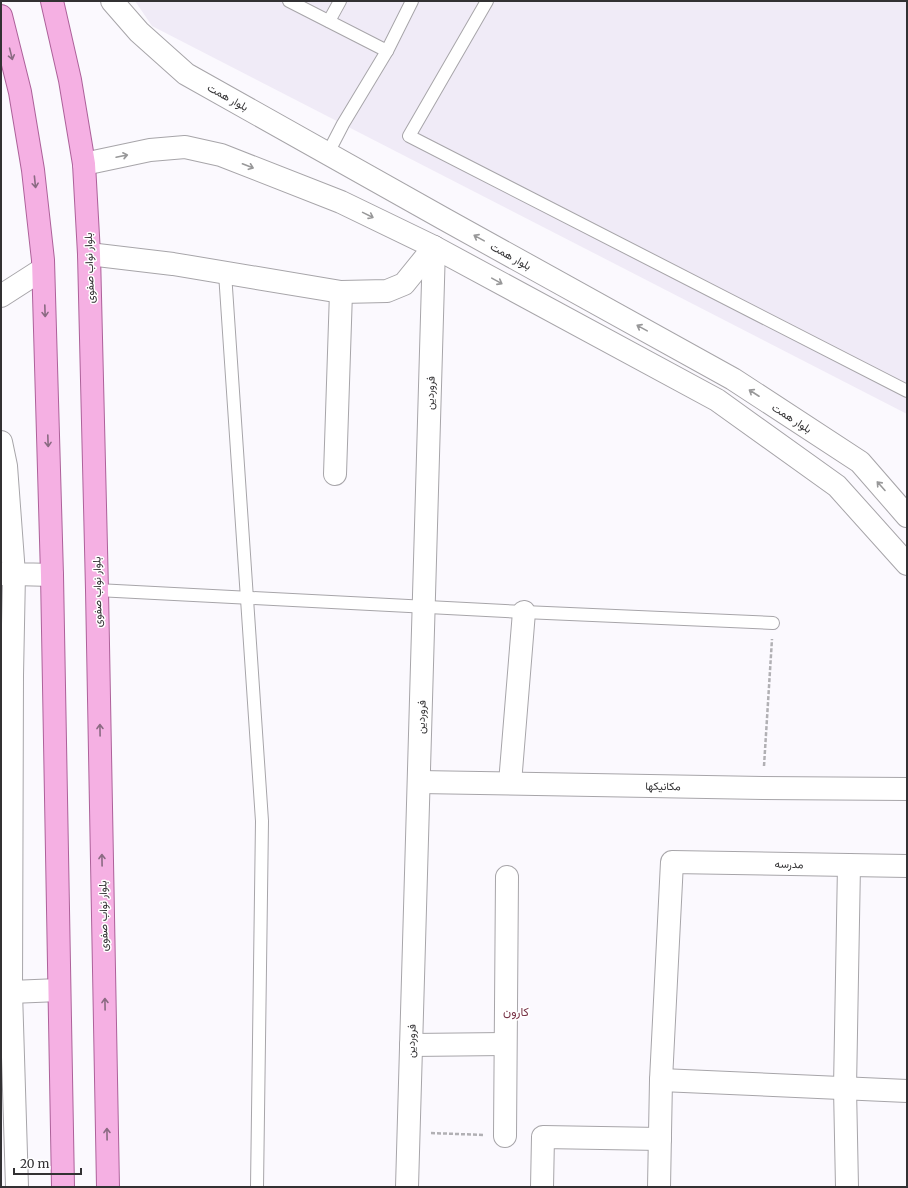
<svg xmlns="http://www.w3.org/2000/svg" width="908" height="1188" font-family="Merriweather,Vazirmatn,serif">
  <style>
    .built { fill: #f0ebf7 }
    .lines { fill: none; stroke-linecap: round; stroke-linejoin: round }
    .service-casing { stroke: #a7a5a9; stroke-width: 14 }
    .minor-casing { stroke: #a7a5a9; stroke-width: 24 }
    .tertiary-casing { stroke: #a7a5a9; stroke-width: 24 }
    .primary-casing { stroke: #ad619a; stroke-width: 24 }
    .path { stroke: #b1b0b4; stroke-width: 2.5; stroke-dasharray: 4 2; stroke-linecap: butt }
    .service { stroke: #fff; stroke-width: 12 }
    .minor { stroke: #fff; stroke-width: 22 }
    .tertiary { stroke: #fff; stroke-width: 22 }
    .primary { stroke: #f5b0e3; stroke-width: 22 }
    .oneway { stroke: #8a6a82 }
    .oneway2 { stroke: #989899 }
    .labels { text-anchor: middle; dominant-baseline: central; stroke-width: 3; stroke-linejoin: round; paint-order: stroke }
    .street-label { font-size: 11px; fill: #323133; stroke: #fff }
    .neighbourhood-label { font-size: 12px; fill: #773145; stroke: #fff }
  </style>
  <rect width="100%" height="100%" fill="#fbf9fe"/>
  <polygon class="built" points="135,1 907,1 907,414 152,26"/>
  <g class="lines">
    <defs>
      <g id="service">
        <polyline points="289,1 387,51"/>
        <polyline points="487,1 409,136 907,391"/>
        <polyline points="329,21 340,1"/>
        <polyline points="328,153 343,124 387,51 412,1"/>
        <polyline points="225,273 262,821 257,1187"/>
        <polyline points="97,590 524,612 773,623"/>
      </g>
      <g id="minor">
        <polyline points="89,254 173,264 341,292 387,291 404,284 434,247"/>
        <polyline points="1,296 43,269"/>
        <polyline points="1,442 6,466 14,574 52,575"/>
        <polyline points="335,474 341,292"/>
        <polyline points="1,574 14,574 12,675 11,992 17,1187"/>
        <polyline points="419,782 763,788 907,789"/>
        <polyline points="510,783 524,612"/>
        <polyline points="1,990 11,992 59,990"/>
        <polyline points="411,1045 505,1044"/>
        <polyline points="661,1080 907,1091"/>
        <polyline points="505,1136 507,877"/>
        <polyline points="407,1187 434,247"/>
        <polyline points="542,1187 543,1137 660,1139"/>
        <polyline points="659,1187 661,1080 672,862 907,866"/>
        <polyline points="847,1187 845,1088 849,865"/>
      </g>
      <g id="tertiary">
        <polyline points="112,1 139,32 186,74 446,220 733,379 860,462 907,516"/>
        <polyline points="84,164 150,150 185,147 221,155 341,202 434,247 717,400 837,486 907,564"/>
      </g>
      <g id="primary">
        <polyline points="52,1 70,80 84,164 89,254 97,590 108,1187"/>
        <polyline points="1,16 20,92 33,170 43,260 52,575 63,1187"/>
      </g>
    </defs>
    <use href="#service" class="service-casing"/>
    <use href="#minor" class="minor-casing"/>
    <use href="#tertiary" class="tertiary-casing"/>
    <use href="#primary" class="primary-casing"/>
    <g class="path">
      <polyline points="764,766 772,639"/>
      <polyline points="431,1133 484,1135"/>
    </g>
    <use href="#service" class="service"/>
    <use href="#minor" class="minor"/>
    <use href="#tertiary" class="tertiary"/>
    <use href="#primary" class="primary"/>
  </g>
  <defs><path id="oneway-shaft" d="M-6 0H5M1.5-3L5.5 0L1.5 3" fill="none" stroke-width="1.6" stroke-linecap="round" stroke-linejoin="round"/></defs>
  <g class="oneway">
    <use href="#oneway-shaft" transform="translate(11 54) rotate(76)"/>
    <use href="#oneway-shaft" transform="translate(35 182) rotate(84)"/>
    <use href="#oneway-shaft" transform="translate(45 311) rotate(88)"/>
    <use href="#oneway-shaft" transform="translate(48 441) rotate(88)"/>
    <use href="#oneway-shaft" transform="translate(100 730) rotate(-91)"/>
    <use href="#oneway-shaft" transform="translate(102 860) rotate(-91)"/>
    <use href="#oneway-shaft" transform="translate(105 1004) rotate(-91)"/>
    <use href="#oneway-shaft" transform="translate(107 1134) rotate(-91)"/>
  </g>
  <g class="oneway2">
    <use href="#oneway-shaft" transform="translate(122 156) rotate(-12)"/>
    <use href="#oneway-shaft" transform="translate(248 166) rotate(21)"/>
    <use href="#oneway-shaft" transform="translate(368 215) rotate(26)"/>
    <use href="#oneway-shaft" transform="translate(479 238) rotate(-151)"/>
    <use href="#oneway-shaft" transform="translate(497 281) rotate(29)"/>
    <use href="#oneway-shaft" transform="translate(642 328) rotate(-151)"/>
    <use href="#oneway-shaft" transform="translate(754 393) rotate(-147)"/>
    <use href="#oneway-shaft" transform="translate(881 486) rotate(-132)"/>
  </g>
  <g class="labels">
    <g class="street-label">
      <text transform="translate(228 97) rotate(29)">بلوار همت</text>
      <text transform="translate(511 256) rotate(29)">بلوار همت</text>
      <text transform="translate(89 268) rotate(-92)">بلوار نواب صفوی</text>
      <text transform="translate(430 393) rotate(-88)">فروردین</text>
      <text transform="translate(792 418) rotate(33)">بلوار همت</text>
      <text transform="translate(97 592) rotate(-91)">بلوار نواب صفوی</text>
      <text transform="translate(421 717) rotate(-88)">فروردین</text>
      <text transform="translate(663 786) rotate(1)">مکانیکها</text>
      <text transform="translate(789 864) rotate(1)">مدرسه</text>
      <text transform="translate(103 916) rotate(-91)">بلوار نواب صفوی</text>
      <text transform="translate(411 1041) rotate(-88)">فروردین</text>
    </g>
    <g class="neighbourhood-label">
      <text x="516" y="1011">کارون</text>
    </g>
  </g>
  <rect width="908" height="1188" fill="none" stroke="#323133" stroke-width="4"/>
  <path d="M14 1168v6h67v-6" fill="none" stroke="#323133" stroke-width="2"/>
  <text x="20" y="1168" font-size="12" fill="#323133" stroke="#ffffff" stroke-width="3" paint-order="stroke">20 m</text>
</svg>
